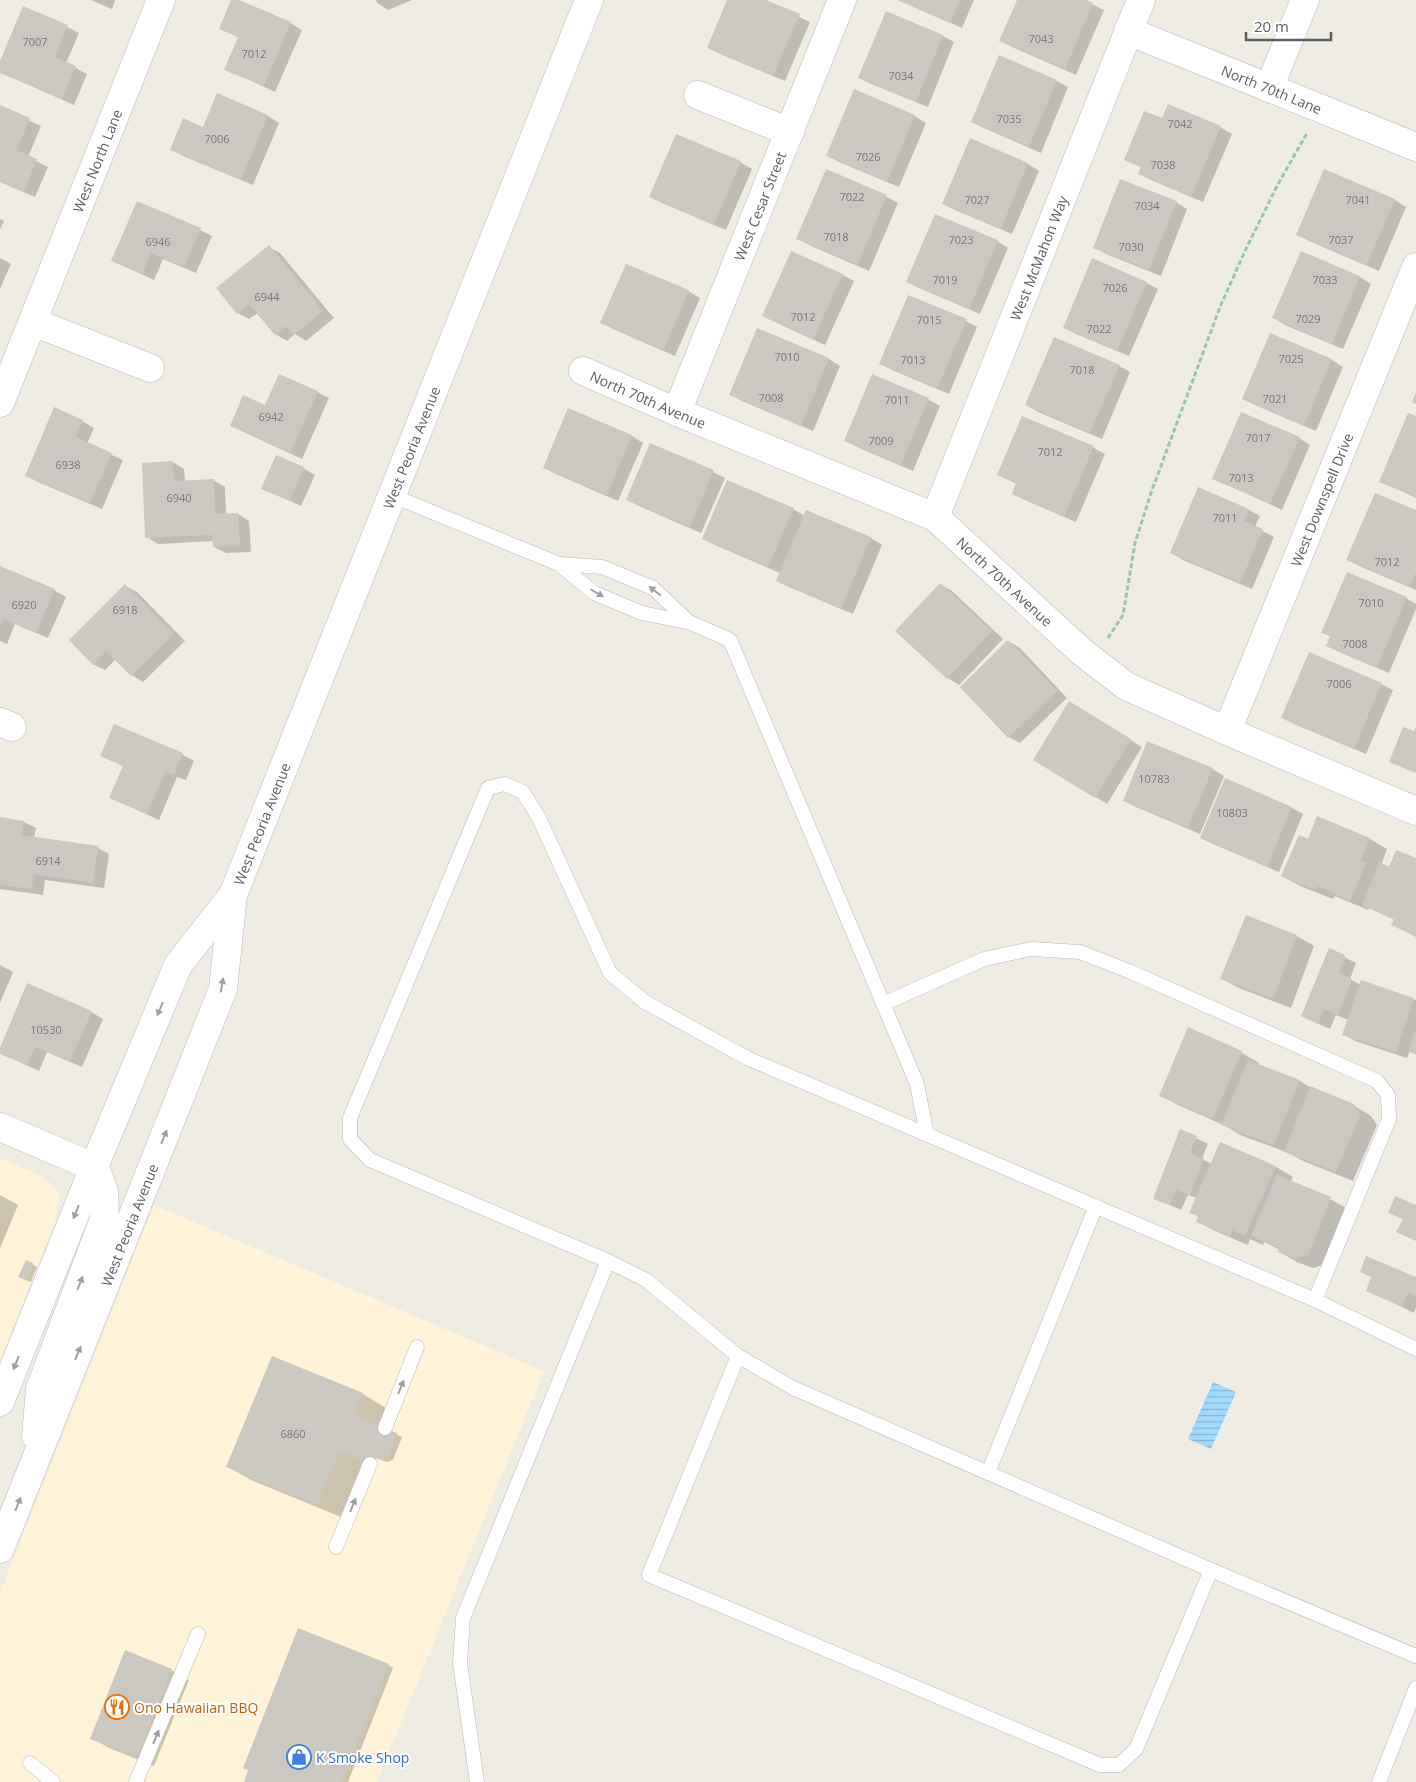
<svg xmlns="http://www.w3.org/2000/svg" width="1416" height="1782" font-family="'Open Sans',sans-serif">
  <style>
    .commercial { fill: #fff4d8 }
    .water { fill: url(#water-rules) }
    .shadow { fill: #0003 }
    .building { fill: #cbc8c2 }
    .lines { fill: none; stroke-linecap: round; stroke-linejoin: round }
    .lane-casing { stroke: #b6b9be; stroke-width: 15 }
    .street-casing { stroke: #b6b9be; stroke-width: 29 }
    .secondary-casing { stroke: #b7bac0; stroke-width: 29 }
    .path { stroke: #97c8a4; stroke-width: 3; stroke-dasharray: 5 2.5; stroke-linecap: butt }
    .lane { stroke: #fff; stroke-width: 14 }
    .street { stroke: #fff; stroke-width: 28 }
    .secondary { stroke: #fff; stroke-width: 28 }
    .oneway { fill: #9d9fa2 }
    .labels { text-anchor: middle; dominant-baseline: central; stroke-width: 4; stroke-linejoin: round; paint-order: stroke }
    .number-label { font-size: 11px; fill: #77797c }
    .street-label { font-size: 14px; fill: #5b5f64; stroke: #fff }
    .food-label { font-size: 14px; fill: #c56008; stroke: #fff; text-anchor: start }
    .shop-label { font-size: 14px; fill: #366cbe; stroke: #fff; text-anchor: start }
  </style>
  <defs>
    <pattern id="water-rules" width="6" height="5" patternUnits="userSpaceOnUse" patternTransform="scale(1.25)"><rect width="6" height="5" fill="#a2d9ff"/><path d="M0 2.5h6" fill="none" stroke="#87b3d2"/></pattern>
  </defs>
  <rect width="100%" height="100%" fill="#eeece3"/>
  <g class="commercial">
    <polygon points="0,1158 39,1175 52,1184 60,1195 55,1223 0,1361"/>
    <polygon points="154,1205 544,1371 377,1782 0,1782 0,1593"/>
  </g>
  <polygon class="water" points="1213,1382 1236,1392 1211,1449 1188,1439"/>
  <g class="shadow">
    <polygon points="91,0 115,0 112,9"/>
    <polygon points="233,0 290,23 302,30 275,92 226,69 239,38 221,28"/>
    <polygon points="376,0 412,0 388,10 377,3"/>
    <polygon points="729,0 763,0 810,22 785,81 720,54 709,47"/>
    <polygon points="899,0 974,0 962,28"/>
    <polygon points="1018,0 1083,0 1104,10 1076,75 1012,47 1001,41"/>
    <polygon points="886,13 943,36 954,42 928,107 871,84 860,78"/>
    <polygon points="67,27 79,33 66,63 87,74 74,105 0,72 0,64"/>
    <polygon points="1000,57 1057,81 1068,87 1041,153 984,128 972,122"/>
    <polygon points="218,95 268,116 279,123 253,185 183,156 172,149 203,128"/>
    <polygon points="0,107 41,126 28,157 48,167 35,197 0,182"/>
    <polygon points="914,116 926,123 899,187 839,162 827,155"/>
    <polygon points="1163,120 1220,127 1232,134 1203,202 1151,180 1140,174 1142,168 1125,159"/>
    <polygon points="971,140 1028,164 1039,171 1012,234 955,210 944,203"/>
    <polygon points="740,162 752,169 726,230 662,203 651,197"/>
    <polygon points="826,171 887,197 898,203 869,271 809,245 798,238"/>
    <polygon points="1325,171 1395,200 1406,207 1379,271 1309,241 1298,235"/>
    <polygon points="1176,202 1187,209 1161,276 1106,254 1094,247"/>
    <polygon points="0,219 4,221 0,230"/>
    <polygon points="200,230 212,236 196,273 163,259 154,280 113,261"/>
    <polygon points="997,241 1008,248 980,314 919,288 908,282"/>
    <polygon points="269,247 280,253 334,318 306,341 295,334 287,341 275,334 258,313 249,319 238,313"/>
    <polygon points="1302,253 1360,277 1371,284 1343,349 1285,325 1274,318"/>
    <polygon points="0,258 11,264 0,289"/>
    <polygon points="626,265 688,291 700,298 675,356 613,329 602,323"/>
    <polygon points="843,275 854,281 825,345 763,316"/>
    <polygon points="1146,283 1158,289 1129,356 1076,334 1064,327"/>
    <polygon points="966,321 977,327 949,394 892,370 880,363"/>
    <polygon points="758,329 829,359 840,366 813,431 742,401 730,394"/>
    <polygon points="1271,334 1332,360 1343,367 1316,431 1255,405 1243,399"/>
    <polygon points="1119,366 1130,372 1102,439 1038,412 1027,405"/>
    <polygon points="873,376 929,400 940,406 913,471 857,447 845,440"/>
    <polygon points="317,392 329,398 302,459 231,426 266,407"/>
    <polygon points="569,409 632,436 643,443 618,501 556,474 544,468"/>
    <polygon points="1022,417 1094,448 1105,454 1076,522 1025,500 1013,494 1017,484 998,475"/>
    <polygon points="1416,418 1416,498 1381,481"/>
    <polygon points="82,421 94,428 87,444 123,460 102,509 38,482 26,475"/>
    <polygon points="1299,438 1310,445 1282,510 1214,478"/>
    <polygon points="173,462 184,469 185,482 213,480 225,487 226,515 238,514 249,521 251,552 226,553 214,547 214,541 158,544 147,537"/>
    <polygon points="303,468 315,475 301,506 263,488"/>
    <polygon points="713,472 725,478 701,533 639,506 627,500"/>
    <polygon points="793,509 805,516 807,511 871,538 882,545 853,614 789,587 777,581 780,573 715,545 704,539"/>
    <polygon points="1249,510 1260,516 1255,527 1274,537 1252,589 1183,560 1172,553"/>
    <polygon points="1416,512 1416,590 1359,566 1348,560"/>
    <polygon points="0,567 54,590 66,597 48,638 15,624 7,644 0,641"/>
    <polygon points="940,584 952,591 1003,639 959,685 948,678 897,631"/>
    <polygon points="125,586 137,592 185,641 143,682 132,675 116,659 105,670 93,664"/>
    <polygon points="1406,598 1416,604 1416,609 1389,673 1339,652 1327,646 1331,637 1323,632"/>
    <polygon points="1008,641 1020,648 1067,698 1020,743 1009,737"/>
    <polygon points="1381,684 1393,690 1366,754 1294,724 1282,717"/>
    <polygon points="1081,710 1142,747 1107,804 1096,797"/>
    <polygon points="114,725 183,755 194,761 186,780 177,777 159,820 111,798 124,767 102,755"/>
    <polygon points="1212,769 1224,776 1200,834 1136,807 1124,800"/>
    <polygon points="1225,780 1292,808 1303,814 1279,872 1213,844 1201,838"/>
    <polygon points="1318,817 1370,839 1387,849 1381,865 1388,868 1416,860 1416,937 1393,925 1395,920 1369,908 1368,910 1335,896 1333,899 1300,886 1282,876 1308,840"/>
    <polygon points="0,818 24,822 36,828 34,838 98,848 109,854 104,888 45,880 43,895 0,889"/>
    <polygon points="1247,917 1297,936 1314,946 1291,1008 1239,988 1221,978"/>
    <polygon points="1330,950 1356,963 1350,979 1361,985 1416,1000 1416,1055 1410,1051 1407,1058 1355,1041 1343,1034 1348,1020 1336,1015 1330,1029 1314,1022"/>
    <polygon points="0,965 13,972 0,1003"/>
    <polygon points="91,1012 103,1019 82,1067 47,1052 39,1071 0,1053 0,1051"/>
    <polygon points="1189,1029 1242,1053 1259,1063 1258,1065 1300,1081 1311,1088 1353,1105 1371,1116 1377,1125 1353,1181 1303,1161 1289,1153 1240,1135 1226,1126 1178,1105 1160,1095"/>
    <polygon points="1180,1130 1208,1144 1202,1159 1212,1164 1220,1144 1276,1167 1293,1177 1291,1182 1330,1199 1348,1209 1326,1264 1313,1268 1297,1262 1280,1252 1280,1250 1264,1242 1263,1245 1250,1239 1248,1245 1215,1231 1197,1221 1199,1217 1191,1212 1197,1198 1188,1195 1181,1210 1154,1198"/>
    <polygon points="0,1195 18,1205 0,1248"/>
    <polygon points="32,1264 37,1267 31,1282 25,1280"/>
    <polygon points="1416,1278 1416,1307 1414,1313 1367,1290"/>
    <polygon points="273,1358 363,1394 386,1408 378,1426 402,1437 393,1460 387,1462 376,1458 374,1462 369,1463 364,1460 341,1517 251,1480 228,1467"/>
    <polygon points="388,1665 393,1668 348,1782 245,1782 250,1770"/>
    <polygon points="171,1670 189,1680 154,1766 109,1748 92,1738"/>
  </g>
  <g class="building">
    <polygon points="231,0 239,0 291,22 264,86 224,70 238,37 219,29"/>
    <polygon points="727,0 766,0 800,14 773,76 707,48"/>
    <polygon points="897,0 960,0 950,23"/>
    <polygon points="1017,0 1087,0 1093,3 1065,69 999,41"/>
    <polygon points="23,6 68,25 55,57 76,66 62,99 0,73 0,61"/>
    <polygon points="886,11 943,35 916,102 858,78"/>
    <polygon points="999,55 1057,80 1029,147 971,122"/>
    <polygon points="854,89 915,115 887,182 826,156"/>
    <polygon points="217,93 268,115 241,180 170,150 183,118 203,127"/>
    <polygon points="1168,104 1221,126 1191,197 1138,174 1141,167 1124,160 1144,111 1162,118"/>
    <polygon points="0,105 30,118 17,150 37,159 24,192 0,182"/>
    <polygon points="676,134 741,161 714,225 649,197"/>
    <polygon points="970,138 1028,163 1001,229 942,204"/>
    <polygon points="826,169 887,195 858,265 796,239"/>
    <polygon points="1324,169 1395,199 1367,265 1296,235"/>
    <polygon points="1120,179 1177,201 1149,270 1093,248"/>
    <polygon points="137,201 201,228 184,267 151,253 142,274 111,261"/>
    <polygon points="935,214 998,240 969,309 906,282"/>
    <polygon points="269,245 323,311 294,335 286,326 275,335 249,304 237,314 216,288"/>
    <polygon points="791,251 843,274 813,340 762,316"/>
    <polygon points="1301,251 1360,276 1332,344 1272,318"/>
    <polygon points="1092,258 1147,282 1117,351 1063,328"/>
    <polygon points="626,264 689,290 664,350 600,323"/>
    <polygon points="908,295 967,319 937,389 879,364"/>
    <polygon points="757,328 829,358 801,426 729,395"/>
    <polygon points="1270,333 1332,359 1304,426 1242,399"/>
    <polygon points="1054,337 1120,365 1090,433 1025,405"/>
    <polygon points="279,374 318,391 290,453 230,426 243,395 265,405"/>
    <polygon points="872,374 929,398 901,465 844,441"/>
    <polygon points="1416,392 1416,404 1412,402"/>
    <polygon points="54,407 83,420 76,437 112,453 90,503 25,476"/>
    <polygon points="568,408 632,435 607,495 543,468"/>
    <polygon points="1241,412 1300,437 1270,504 1212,479"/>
    <polygon points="1408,413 1416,416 1416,497 1379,482"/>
    <polygon points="1022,416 1094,446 1064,517 1012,494 1016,483 997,475"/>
    <polygon points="650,443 714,470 690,527 626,500"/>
    <polygon points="276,455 304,467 290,501 261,489"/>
    <polygon points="173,461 174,481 214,479 215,514 238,513 240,546 213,547 212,535 145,538 142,463"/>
    <polygon points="727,480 794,508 768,567 702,539"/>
    <polygon points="1198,487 1249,509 1244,521 1263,529 1240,583 1170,553"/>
    <polygon points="1375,493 1416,510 1416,572 1410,587 1346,560"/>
    <polygon points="806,510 871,537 841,609 776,581"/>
    <polygon points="0,566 55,589 36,633 3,619 0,626"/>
    <polygon points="1347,572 1407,597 1377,668 1326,646 1330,636 1321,633"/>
    <polygon points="940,583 992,631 947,679 895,631"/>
    <polygon points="125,584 174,634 131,676 106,651 93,665 69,640"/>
    <polygon points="1008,640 1057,691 1008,738 960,687"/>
    <polygon points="1309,652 1382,683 1354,749 1281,718"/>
    <polygon points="1069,701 1131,739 1095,798 1033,760"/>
    <polygon points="114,724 183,753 174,775 166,771 147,814 109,798 123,766 100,756"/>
    <polygon points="1403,727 1414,731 1416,727 1416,773 1389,762"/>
    <polygon points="1147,741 1213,768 1188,828 1123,801"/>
    <polygon points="1225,778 1292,807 1267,867 1200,838"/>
    <polygon points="1317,816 1370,838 1361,861 1366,863 1350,901 1317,886 1315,890 1281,876 1299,835 1308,839"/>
    <polygon points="0,817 24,821 22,835 98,846 93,883 34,874 32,889 0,885"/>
    <polygon points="1396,850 1416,858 1416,936 1391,925 1394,919 1362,905 1379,862 1388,866 1390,865"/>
    <polygon points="1246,915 1297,935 1273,999 1220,979"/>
    <polygon points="1329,948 1345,955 1339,973 1352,979 1338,1016 1324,1009 1318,1024 1301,1016"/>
    <polygon points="1361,980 1414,998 1396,1052 1342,1035"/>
    <polygon points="27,983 92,1011 70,1062 35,1047 27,1065 0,1054 0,1048"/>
    <polygon points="1188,1027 1242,1051 1213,1119 1159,1096"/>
    <polygon points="1416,1028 1416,1054 1408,1052"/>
    <polygon points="1248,1060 1300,1080 1274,1145 1221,1125"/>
    <polygon points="1310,1086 1354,1104 1360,1115 1336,1172 1284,1152"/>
    <polygon points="1180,1129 1197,1136 1190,1153 1204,1159 1190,1195 1177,1190 1169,1205 1153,1199"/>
    <polygon points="1220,1142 1276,1166 1245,1236 1232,1230 1230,1236 1196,1222 1198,1216 1189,1213"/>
    <polygon points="1277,1175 1331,1197 1309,1254 1295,1259 1278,1252 1279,1248 1251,1236"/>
    <polygon points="1395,1196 1416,1205 1416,1241 1396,1232 1403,1219 1388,1213"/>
    <polygon points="1366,1256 1416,1277 1416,1296 1408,1293 1402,1307 1366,1291 1371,1277 1360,1272"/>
    <polygon points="26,1260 33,1263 25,1280 18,1277"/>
    <polygon points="272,1356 363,1393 354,1416 397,1433 388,1457 381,1460 371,1456 368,1459 363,1460 339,1451 317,1505 226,1467"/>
    <polygon points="298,1628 389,1664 342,1782 244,1782 248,1770 243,1768"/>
    <polygon points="125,1650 172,1669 137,1757 90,1739"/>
  </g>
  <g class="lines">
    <defs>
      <g id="lane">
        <polyline points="393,496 559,564 594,593 642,613 691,623 730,640 917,1084 927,1135"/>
        <polyline points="559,564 602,567 653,588 690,623"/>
        <polyline points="883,1004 984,959 1031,949 1080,952 1131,972 1377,1081 1388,1095 1389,1119 1315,1300"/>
        <polyline points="1416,1349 1315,1300 747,1058 645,1002 610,973 539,818 523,792 505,784 488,788 350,1118 350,1139 370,1160 608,1261 646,1280 738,1356 793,1388 1211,1570 1416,1656"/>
        <polyline points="738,1356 649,1575 1100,1765 1119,1765 1136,1749 1211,1570"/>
        <polyline points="385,1428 417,1347"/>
        <polyline points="988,1473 1096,1206"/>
        <polyline points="336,1547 370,1464"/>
        <polyline points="30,1763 53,1782"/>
        <polyline points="136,1782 198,1634"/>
        <polyline points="477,1782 460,1663 463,1618 608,1261"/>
        <polyline points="1379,1782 1416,1688"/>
      </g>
      <g id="street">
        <path id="s1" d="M1128,31L1416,147"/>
        <polyline points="1269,88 1305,0"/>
        <polyline points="698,95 790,132"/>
        <polyline points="33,322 150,368"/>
        <path id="s2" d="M583,371L677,412L935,517L1082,652L1126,686L1227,731L1416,811"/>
        <path id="s3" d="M0,403L161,0"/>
        <path id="s4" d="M677,412L842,0"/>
        <path id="s5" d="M935,517L1141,0"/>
        <polyline points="0,722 12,727"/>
        <path id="s6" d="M1227,731L1416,267"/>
        <polyline points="0,1127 94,1167"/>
      </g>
      <g id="secondary">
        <polyline points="0,1402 94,1167 178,965 233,895"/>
        <path d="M36,1436L40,1389L104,1219C106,1194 105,1189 94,1167"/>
        <path id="s7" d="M0,1549L223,989L233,895L589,0"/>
      </g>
    </defs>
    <use href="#lane" class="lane-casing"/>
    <use href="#street" class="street-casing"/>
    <use href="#secondary" class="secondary-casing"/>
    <polyline class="path" points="1108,638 1123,615 1135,543 1152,490 1220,307 1245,251 1277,186 1307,133"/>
    <use href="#lane" class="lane"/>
    <use href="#street" class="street"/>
    <use href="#secondary" class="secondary"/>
  </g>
  <defs><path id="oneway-solid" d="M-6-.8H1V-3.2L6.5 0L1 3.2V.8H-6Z" transform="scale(1.25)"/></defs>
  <g class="oneway">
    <use href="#oneway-solid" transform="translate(655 591) rotate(-143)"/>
    <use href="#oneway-solid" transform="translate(597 593) rotate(30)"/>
    <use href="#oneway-solid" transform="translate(222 985) rotate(-80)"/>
    <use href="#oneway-solid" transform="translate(160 1009) rotate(113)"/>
    <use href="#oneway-solid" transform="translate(164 1137) rotate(-68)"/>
    <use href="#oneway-solid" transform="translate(76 1212) rotate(112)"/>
    <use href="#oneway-solid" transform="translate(80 1283) rotate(-69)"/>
    <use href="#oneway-solid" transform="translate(78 1353) rotate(-68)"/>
    <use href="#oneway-solid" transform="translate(16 1363) rotate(112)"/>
    <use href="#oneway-solid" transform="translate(401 1387) rotate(-68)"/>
    <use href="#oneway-solid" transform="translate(18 1504) rotate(-68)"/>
    <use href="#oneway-solid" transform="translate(353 1505) rotate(-68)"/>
    <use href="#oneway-solid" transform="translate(156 1737) rotate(-68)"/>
  </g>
  <defs>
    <symbol id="restaurant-ring" viewBox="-11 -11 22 22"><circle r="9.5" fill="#fff" stroke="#e8710a" stroke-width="1.5"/><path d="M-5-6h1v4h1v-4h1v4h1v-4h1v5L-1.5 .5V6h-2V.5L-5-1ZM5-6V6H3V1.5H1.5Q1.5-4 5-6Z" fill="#e8710a"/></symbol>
    <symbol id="shop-ring" viewBox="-11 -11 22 22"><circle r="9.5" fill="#fff" stroke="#3f7fe0" stroke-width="1.5"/><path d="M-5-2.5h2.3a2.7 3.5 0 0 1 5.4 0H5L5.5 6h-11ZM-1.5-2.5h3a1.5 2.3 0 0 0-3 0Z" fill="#3f7fe0"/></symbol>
  </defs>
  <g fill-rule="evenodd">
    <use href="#restaurant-ring" x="103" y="1693" width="28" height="28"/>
    <use href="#shop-ring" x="285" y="1743" width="28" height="28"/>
  </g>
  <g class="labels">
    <g class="number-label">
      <text x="1041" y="38">7043</text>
      <text x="35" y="41">7007</text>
      <text x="254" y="53">7012</text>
      <text x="901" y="75">7034</text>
      <text x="1009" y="118">7035</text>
      <text x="1180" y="123">7042</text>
      <text x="217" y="138">7006</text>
      <text x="868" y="156">7026</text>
      <text x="1163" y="164">7038</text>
      <text x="852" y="196">7022</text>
      <text x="977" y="199">7027</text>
      <text x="1358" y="199">7041</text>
      <text x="1147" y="205">7034</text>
      <text x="836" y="236">7018</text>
      <text x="961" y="239">7023</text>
      <text x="1341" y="239">7037</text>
      <text x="158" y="241">6946</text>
      <text x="1131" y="246">7030</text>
      <text x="945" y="279">7019</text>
      <text x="1325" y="279">7033</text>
      <text x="1115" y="287">7026</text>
      <text x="267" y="296">6944</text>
      <text x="803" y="316">7012</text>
      <text x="1308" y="318">7029</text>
      <text x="929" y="319">7015</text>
      <text x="1099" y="328">7022</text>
      <text x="787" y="356">7010</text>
      <text x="1291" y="358">7025</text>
      <text x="913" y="359">7013</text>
      <text x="1082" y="369">7018</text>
      <text x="771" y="397">7008</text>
      <text x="1275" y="398">7021</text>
      <text x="897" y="399">7011</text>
      <text x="271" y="416">6942</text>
      <text x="1258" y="437">7017</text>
      <text x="881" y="440">7009</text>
      <text x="1050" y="451">7012</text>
      <text x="68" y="464">6938</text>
      <text x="1241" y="477">7013</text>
      <text x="179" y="497">6940</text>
      <text x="1225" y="517">7011</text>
      <text x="1387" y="561">7012</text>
      <text x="1371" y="602">7010</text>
      <text x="24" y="604">6920</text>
      <text x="125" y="609">6918</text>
      <text x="1355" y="643">7008</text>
      <text x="1339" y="683">7006</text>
      <text x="1154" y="778">10783</text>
      <text x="1232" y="812">10803</text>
      <text x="48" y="860">6914</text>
      <text x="46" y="1029">10530</text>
      <text x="293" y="1433">6860</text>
    </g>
    <g class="street-label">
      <text stroke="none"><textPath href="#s1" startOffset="155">North 70th Lane</textPath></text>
      <text stroke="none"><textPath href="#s3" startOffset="261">West North Lane</textPath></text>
      <text stroke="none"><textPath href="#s4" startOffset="222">West Cesar Street</textPath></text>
      <text stroke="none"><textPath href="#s5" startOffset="279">West McMahon Way</textPath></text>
      <text stroke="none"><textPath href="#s2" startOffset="71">North 70th Avenue</textPath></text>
      <text stroke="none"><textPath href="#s7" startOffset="1179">West Peoria Avenue</textPath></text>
      <text stroke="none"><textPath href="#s6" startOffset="250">West Downspell Drive</textPath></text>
      <text stroke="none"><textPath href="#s2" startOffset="476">North 70th Avenue</textPath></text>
      <text stroke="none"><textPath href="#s7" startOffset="774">West Peoria Avenue</textPath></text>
      <text stroke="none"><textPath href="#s7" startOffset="349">West Peoria Avenue</textPath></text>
    </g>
    <g class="food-label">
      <text x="134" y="1707">Ono Hawaiian BBQ</text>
    </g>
    <g class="shop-label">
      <text x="316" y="1757">K Smoke Shop</text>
    </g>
  </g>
  <path d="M1246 32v8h85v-8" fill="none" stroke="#5b5f64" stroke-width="2.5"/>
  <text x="1254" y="32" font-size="15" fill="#5b5f64" stroke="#ffffff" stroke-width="4" paint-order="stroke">20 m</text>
</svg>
